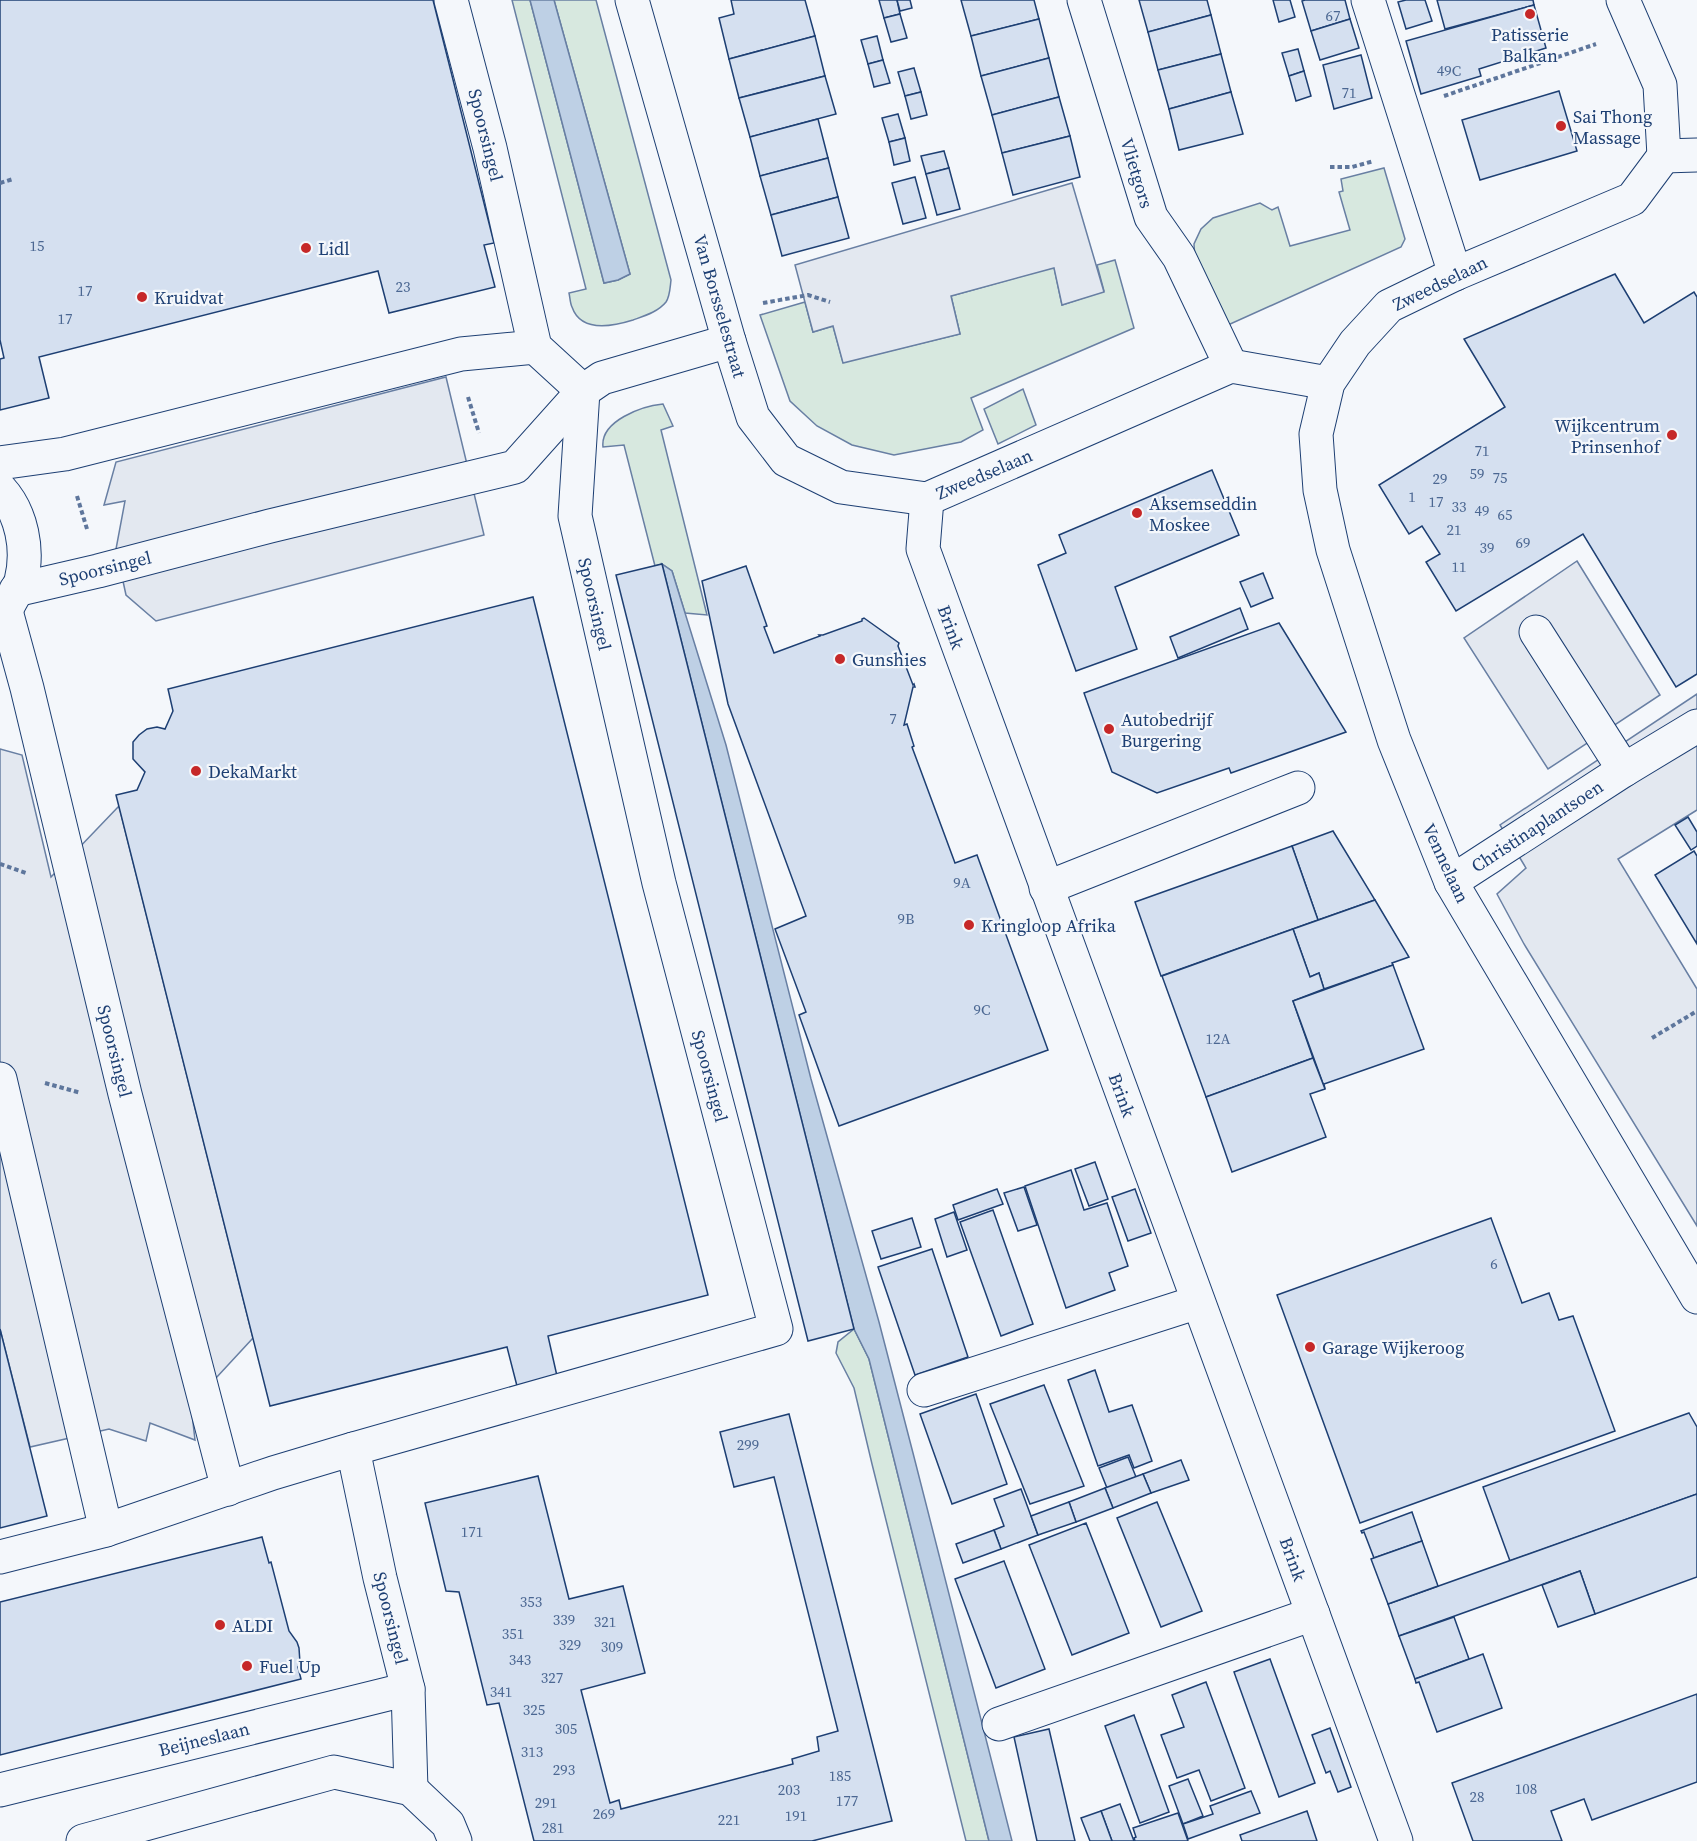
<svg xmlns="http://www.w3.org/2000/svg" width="1697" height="1841" font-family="'Source Serif 4',serif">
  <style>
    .green { fill: #d7e8df; stroke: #687fa3; stroke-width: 1.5 }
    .parking { fill: #e3e8f0; stroke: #687fa3; stroke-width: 1.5 }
    .water { fill: #bed0e5; stroke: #687fa3; stroke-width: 1.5 }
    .building { fill: #d5e0f0; stroke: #1d3f73; stroke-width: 1.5 }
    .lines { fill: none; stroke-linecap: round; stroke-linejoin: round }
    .minor-casing { stroke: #1d3f73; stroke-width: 35 }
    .path { stroke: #5e769c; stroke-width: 4; stroke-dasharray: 4.5 3; stroke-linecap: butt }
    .minor { stroke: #f4f7fb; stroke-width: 33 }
    .poi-dot { fill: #c62828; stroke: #f4f7fb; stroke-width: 2 }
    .labels { text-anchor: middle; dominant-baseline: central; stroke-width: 4.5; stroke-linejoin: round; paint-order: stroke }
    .number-label { font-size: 15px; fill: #4b6792 }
    .poi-label { font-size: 18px; fill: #1d3f73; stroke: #f4f7fb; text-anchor: start }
    .street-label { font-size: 18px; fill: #1d3f73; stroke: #f4f7fb }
  </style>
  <rect width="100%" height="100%" fill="#f4f7fb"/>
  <g class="green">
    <path d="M512,0H530L604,283L618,280L630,274L554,0H596L671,280C670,288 670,296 666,302C658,312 644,316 633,320C614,326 581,333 572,307C570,303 570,297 569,293L586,289Z"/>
    <polygon points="1384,168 1405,239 1401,247 1228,325 1195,260 1194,244 1201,229 1213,218 1260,203 1272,210 1278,207 1290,246 1350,230 1339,192 1343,191 1341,179"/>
    <polygon points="1115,260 1134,328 971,398 983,430 961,442 894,455 852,445 817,426 790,401 760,315 805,302 813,332 833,326 843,362 960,334 951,296 1054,267 1062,305 1104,291 1097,265"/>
    <polygon points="1023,389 1036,425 998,444 984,409"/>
    <path d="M663,404L673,426L661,430L707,615L685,613L672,571L662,564L655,566L624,445L603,447C600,421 642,406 663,404Z"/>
    <polygon points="854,1329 869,1359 989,1841 966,1841 872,1464 854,1388 836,1353 838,1342"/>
  </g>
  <g class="parking">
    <polygon points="1072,183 1104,292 1062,305 1054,268 951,296 960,334 843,363 833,326 813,332 795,265"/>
    <polygon points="446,377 484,535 156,621 126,595 116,549 125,501 104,505 116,462"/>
    <polygon points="1577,561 1660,695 1548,769 1464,638"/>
    <polygon points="1697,694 1697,810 1618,859 1697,989 1697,1226 1524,944 1497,894 1526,868 1500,825"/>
    <polygon points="0,749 22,755 51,877 119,806 253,1338 191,1405 195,1440 150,1423 146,1441 109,1429 30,1447 0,1329"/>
  </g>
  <g class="water">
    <polygon points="530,0 554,0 630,274 618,280 604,283"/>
    <polygon points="662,564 672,571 726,745 811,1079 879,1322 913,1453 1012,1841 989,1841 869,1359 854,1329"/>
  </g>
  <g class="building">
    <polygon points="0,0 433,0 494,243 484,245 495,287 389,313 378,271 39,357 49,398 0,410 0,359 4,358 0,340"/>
    <polygon points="731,0 805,0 815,36 729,59 719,18 734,14"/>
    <polygon points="879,0 897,0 900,14 884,18"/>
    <polygon points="897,0 910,0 912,8 900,11"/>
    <polygon points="961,0 1034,0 1039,19 971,36"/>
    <polygon points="1139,0 1207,0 1211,15 1148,32"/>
    <polygon points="1273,0 1290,0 1295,17 1279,22"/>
    <polygon points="1305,0 1345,0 1350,19 1311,31 1302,1"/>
    <polygon points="1406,0 1425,0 1432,21 1406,29 1398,2"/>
    <polygon points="1437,0 1533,0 1534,5 1445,29"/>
    <polygon points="1534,5 1546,48 1479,69 1481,76 1421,94 1406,41"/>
    <polygon points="900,14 907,38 891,42 884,18"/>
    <polygon points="1211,15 1221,54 1158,70 1148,32"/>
    <polygon points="1039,19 1049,58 981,76 971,36"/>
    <polygon points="1350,19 1359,48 1320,60 1311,31"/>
    <polygon points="815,36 825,76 739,98 729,59"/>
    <polygon points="877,36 883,60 868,64 861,40"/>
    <polygon points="1298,49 1304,71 1289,76 1282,53"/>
    <polygon points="1221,54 1231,92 1169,109 1158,70"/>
    <polygon points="1361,55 1372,98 1334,109 1323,65"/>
    <polygon points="1049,58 1059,97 992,115 981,76"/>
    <polygon points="883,60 890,83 874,87 868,64"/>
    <polygon points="914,68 921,92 905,96 898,72"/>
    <polygon points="1304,71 1311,96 1296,101 1289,76"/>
    <polygon points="825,76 836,114 750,137 739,98"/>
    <polygon points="1559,91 1577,151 1480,180 1462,120"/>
    <polygon points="921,92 927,115 911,119 905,96"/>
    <polygon points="1231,92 1243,134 1179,150 1169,109"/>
    <polygon points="1059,97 1070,136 1002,153 992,115"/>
    <polygon points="898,114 905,138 889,142 882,118"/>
    <polygon points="818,119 828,158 760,176 750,137"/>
    <polygon points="1070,136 1080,177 1013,195 1002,153"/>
    <polygon points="905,138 910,161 894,165 889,142"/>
    <polygon points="944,151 949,168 926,174 921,156"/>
    <polygon points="828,158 838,197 771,215 760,176"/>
    <polygon points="949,168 960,209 937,215 926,174"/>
    <polygon points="915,177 926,218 903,224 892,183"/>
    <polygon points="838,197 849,238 782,256 771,215"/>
    <polygon points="1615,274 1644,323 1694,292 1697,297 1697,674 1676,687 1583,534 1456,611 1426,562 1440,554 1422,526 1409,534 1379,485 1505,407 1464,339"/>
    <polygon points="1212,470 1239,535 1115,587 1137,649 1076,671 1038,565 1066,553 1059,535"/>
    <polygon points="662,564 854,1329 808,1341 616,575"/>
    <polygon points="746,566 767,626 764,627 774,653 820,636 819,635 823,635 862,621 862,619 864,618 899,643 898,646 913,685 914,684 915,687 913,687 904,725 907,724 914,746 912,747 955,863 977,855 1048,1050 839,1126 799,1015 806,1012 775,929 806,916 728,704 702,581"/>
    <polygon points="1263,573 1273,598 1251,607 1240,582"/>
    <polygon points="533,597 708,1295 548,1336 557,1376 517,1386 507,1347 270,1406 116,795 137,790 145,772 133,759 133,742 139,735 147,729 157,727 165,729 173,711 168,689"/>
    <polygon points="1240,608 1248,629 1178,658 1170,637"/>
    <polygon points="1279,623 1346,732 1231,773 1229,768 1157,793 1112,772 1084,693"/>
    <polygon points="1688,817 1697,832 1697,846 1691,850 1675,825"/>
    <polygon points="1333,831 1375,900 1318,920 1292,846"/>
    <polygon points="1292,846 1318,920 1161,976 1135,902"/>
    <polygon points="1694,851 1697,856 1697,944 1655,875"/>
    <polygon points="1375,900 1409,957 1392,963 1393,965 1324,989 1319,973 1310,977 1293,929"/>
    <polygon points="1293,929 1310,977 1319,973 1324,989 1293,1001 1313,1058 1206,1097 1162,976"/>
    <polygon points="1393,965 1424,1049 1324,1084 1325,1089 1293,1001"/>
    <polygon points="1313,1058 1325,1089 1310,1094 1326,1137 1232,1172 1206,1097"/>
    <polygon points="1095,1162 1108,1199 1089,1206 1075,1169"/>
    <polygon points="1071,1170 1084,1210 1107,1203 1128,1266 1109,1273 1115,1290 1066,1308 1025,1186"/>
    <polygon points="1024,1187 1037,1225 1018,1231 1004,1193"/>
    <polygon points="997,1189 1003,1204 958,1220 953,1205"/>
    <polygon points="1135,1189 1151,1233 1128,1241 1112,1197"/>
    <polygon points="993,1210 1033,1324 1001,1336 960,1222"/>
    <polygon points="954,1212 967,1250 947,1257 935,1219"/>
    <polygon points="912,1218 921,1247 881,1259 872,1231"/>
    <polygon points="1491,1218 1522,1303 1549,1293 1559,1320 1573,1316 1615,1431 1360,1523 1277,1295"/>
    <polygon points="932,1249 968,1357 915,1375 878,1267"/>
    <polygon points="0,1329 47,1516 0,1528"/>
    <polygon points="1095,1370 1109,1412 1132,1405 1152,1461 1134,1468 1129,1455 1098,1466 1068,1380"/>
    <polygon points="1044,1385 1084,1486 1030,1504 990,1404"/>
    <polygon points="976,1394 1007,1484 952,1504 920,1414"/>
    <polygon points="1689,1413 1697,1427 1697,1494 1510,1561 1483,1487"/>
    <polygon points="789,1414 892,1821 812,1841 534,1841 499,1703 487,1705 459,1592 446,1591 425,1503 538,1476 569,1599 623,1586 645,1673 581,1690 610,1803 619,1800 621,1809 793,1764 792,1759 819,1751 817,1737 838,1731 774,1477 734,1487 720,1432"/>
    <polygon points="1128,1457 1136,1477 1107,1488 1099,1468"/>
    <polygon points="1181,1460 1189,1480 1151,1493 1143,1474"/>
    <polygon points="1143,1474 1151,1493 1113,1508 1105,1488"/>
    <polygon points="1105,1488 1113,1508 1076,1522 1069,1502"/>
    <polygon points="1021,1489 1038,1535 1001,1549 994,1530 1004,1526 994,1499"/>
    <polygon points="1697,1494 1697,1577 1595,1614 1580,1571 1399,1636 1388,1604"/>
    <polygon points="1069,1502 1076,1522 1038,1535 1031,1516"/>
    <polygon points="1157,1502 1202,1611 1161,1627 1117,1518"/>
    <polygon points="1412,1512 1422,1541 1374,1558 1364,1532 1362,1533 1361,1531"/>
    <polygon points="1086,1523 1129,1633 1072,1655 1029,1545"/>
    <polygon points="994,1530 1001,1549 963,1563 956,1544"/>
    <polygon points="262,1537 269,1563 271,1562 289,1631 297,1642 299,1648 300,1663 298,1667 301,1679 0,1755 0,1602"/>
    <polygon points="1422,1541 1438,1586 1388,1604 1371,1559"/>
    <polygon points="1004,1561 1045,1669 996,1688 955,1579"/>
    <polygon points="1580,1571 1595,1614 1558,1627 1542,1585"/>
    <polygon points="1454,1617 1469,1659 1415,1679 1399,1636"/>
    <polygon points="1483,1654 1502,1708 1437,1732 1419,1682 1416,1683 1415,1679"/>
    <polygon points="1270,1659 1315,1783 1279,1797 1234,1672"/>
    <polygon points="1206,1682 1245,1788 1211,1801 1199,1770 1177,1778 1161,1735 1184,1727 1172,1695"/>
    <polygon points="1697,1694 1697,1782 1592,1820 1584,1799 1551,1811 1562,1841 1473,1841 1452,1783"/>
    <polygon points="1134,1715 1169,1812 1140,1823 1105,1726"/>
    <polygon points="1330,1728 1351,1787 1338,1792 1330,1771 1326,1773 1312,1735"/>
    <polygon points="1049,1729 1075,1841 1037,1841 1014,1737"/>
    <polygon points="1188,1779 1203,1816 1183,1824 1169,1786"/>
    <polygon points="1251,1791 1260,1813 1188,1839 1183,1824 1213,1814 1210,1806"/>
    <polygon points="1120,1804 1134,1841 1112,1841 1101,1811"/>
    <polygon points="1101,1811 1112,1841 1090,1841 1081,1818"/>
    <polygon points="1307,1811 1317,1841 1242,1841 1240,1835"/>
    <polygon points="1178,1813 1188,1841 1135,1841 1134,1838 1136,1837 1133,1828"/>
  </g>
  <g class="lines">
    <defs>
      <g id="minor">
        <polyline points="451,0 490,148 535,347 583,391"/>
        <polyline points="632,0 729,341 753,417 786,460 841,487 927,499"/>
        <polyline points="1084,0 1151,217 1179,257 1231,366"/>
        <polyline points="1368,0 1455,274"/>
        <polyline points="1623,0 1660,85 1664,156"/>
        <polyline points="1664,156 1632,199 1455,274 1389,306 1355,343 1328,383 1316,434 1320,490 1333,550 1394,740 1451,882 1697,1297"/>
        <polyline points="1664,156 1697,155"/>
        <polyline points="0,463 65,454 461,354 535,347"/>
        <path d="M0,489C22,513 29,550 21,581C18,589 12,598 8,606"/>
        <polyline points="927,499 923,549 1396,1841"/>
        <polyline points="927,499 1231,366 1328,383"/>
        <polyline points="16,590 98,571 270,526 515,467 583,391 602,378 729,341"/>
        <polyline points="6,611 27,688 125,1094 228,1489"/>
        <polyline points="1536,632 1624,770"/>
        <polyline points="1451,882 1624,770 1697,726"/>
        <polyline points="1046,888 1298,788"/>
        <polyline points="0,1079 106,1530 273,1473 353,1449 380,1578 408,1689 411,1789"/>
        <polyline points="924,1390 1198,1302"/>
        <polyline points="353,1449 776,1329 659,883 575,516 583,391"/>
        <polyline points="0,1557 106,1530"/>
        <polyline points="999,1724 1313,1614"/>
        <polyline points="0,1790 408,1689"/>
        <polyline points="83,1841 334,1772 411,1789 448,1824 455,1841"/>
      </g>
    </defs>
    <use href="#minor" class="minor-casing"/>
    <g class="path">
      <polyline points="1444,96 1596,44"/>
      <polyline points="1330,167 1352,167 1374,161"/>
      <polyline points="0,183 13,179"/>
      <polyline points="763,303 808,295 830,302"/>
      <polyline points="468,397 479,433"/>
      <polyline points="77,496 87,529"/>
      <polyline points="0,864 26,873"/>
      <polyline points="1652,1038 1697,1011"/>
      <polyline points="45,1083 81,1093"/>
    </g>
    <use href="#minor" class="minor"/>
  </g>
  <g class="poi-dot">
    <circle cx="1530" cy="14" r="6"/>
    <circle cx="1561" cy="126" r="6"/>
    <circle cx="306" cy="248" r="6"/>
    <circle cx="142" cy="297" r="6"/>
    <circle cx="1672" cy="435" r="6"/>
    <circle cx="1137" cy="513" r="6"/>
    <circle cx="840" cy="659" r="6"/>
    <circle cx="1109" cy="729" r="6"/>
    <circle cx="196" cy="771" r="6"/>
    <circle cx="969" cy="925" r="6"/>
    <circle cx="1310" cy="1347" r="6"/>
    <circle cx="220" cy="1625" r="6"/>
    <circle cx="247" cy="1666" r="6"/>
  </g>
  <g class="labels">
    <g class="number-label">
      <text x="1333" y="15">67</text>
      <text x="1449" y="70">49C</text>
      <text x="1349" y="92">71</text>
      <text x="37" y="245">15</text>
      <text x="403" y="286">23</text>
      <text x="85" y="290">17</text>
      <text x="65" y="318">17</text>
      <text x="1482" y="450">71</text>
      <text x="1477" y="473">59</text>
      <text x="1500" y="477">75</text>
      <text x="1440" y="478">29</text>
      <text x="1412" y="496">1</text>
      <text x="1436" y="501">17</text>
      <text x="1459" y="506">33</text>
      <text x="1482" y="510">49</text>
      <text x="1505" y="514">65</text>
      <text x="1454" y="529">21</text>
      <text x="1523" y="542">69</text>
      <text x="1487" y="547">39</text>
      <text x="1459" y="566">11</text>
      <text x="893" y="718">7</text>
      <text x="962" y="882">9A</text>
      <text x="906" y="918">9B</text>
      <text x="982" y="1009">9C</text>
      <text x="1218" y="1038">12A</text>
      <text x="1494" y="1263">6</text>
      <text x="748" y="1444">299</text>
      <text x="472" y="1531">171</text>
      <text x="531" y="1601">353</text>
      <text x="564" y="1619">339</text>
      <text x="605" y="1621">321</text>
      <text x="513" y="1633">351</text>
      <text x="570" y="1644">329</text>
      <text x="612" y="1646">309</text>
      <text x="520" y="1659">343</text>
      <text x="552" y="1677">327</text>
      <text x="501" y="1691">341</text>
      <text x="534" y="1709">325</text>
      <text x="566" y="1728">305</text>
      <text x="532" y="1751">313</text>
      <text x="564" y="1769">293</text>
      <text x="840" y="1775">185</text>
      <text x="1526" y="1788">108</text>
      <text x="789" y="1789">203</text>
      <text x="1477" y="1796">28</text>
      <text x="847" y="1800">177</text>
      <text x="546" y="1802">291</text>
      <text x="604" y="1813">269</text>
      <text x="796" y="1815">191</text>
      <text x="729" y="1819">221</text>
      <text x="553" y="1827">281</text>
    </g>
    <g class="poi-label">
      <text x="1530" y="34" text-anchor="middle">Patisserie<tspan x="1530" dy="21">Balkan</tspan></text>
      <text x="1573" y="116">Sai Thong<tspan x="1573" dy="21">Massage</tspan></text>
      <text x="318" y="248">Lidl</text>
      <text x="154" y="297">Kruidvat</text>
      <text x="1660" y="425" text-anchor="end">Wijkcentrum<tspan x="1660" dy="21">Prinsenhof</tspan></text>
      <text x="1149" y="503">Aksemseddin<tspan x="1149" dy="21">Moskee</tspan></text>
      <text x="852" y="659">Gunshies</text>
      <text x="1121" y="719">Autobedrijf<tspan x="1121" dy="21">Burgering</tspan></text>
      <text x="208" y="771">DekaMarkt</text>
      <text x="981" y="925">Kringloop Afrika</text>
      <text x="1322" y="1347">Garage Wijkeroog</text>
      <text x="232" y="1625">ALDI</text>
      <text x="259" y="1666">Fuel Up</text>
    </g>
    <g class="street-label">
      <text transform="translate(486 135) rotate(76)">Spoorsingel</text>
      <text transform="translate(1137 173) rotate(73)">Vlietgors</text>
      <text transform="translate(1440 283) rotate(-26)">Zweedselaan</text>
      <text transform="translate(720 306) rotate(74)">Van Borsselestraat</text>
      <text transform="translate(984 474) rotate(-23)">Zweedselaan</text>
      <text transform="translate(105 568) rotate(-14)">Spoorsingel</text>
      <text transform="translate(595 604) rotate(77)">Spoorsingel</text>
      <text transform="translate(951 627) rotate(70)">Brink</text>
      <text transform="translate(1537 826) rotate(-33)">Christinaplantsoen</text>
      <text transform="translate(1446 863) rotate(65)">Vennelaan</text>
      <text transform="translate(115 1051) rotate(76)">Spoorsingel</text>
      <text transform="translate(710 1076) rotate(75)">Spoorsingel</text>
      <text transform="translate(1122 1095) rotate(70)">Brink</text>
      <text transform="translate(1293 1559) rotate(70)">Brink</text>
      <text transform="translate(391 1618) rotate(76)">Spoorsingel</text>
      <text transform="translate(204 1739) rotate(-14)">Beijneslaan</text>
    </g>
  </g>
</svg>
